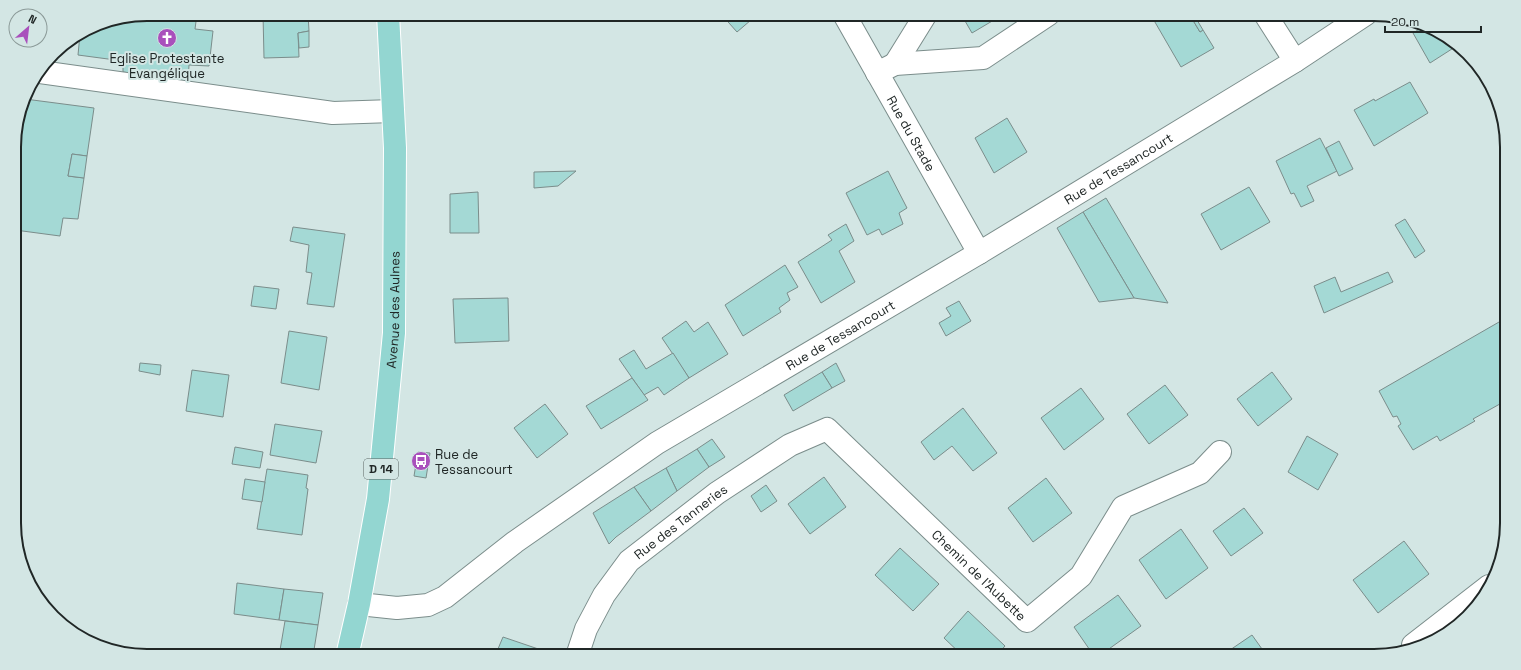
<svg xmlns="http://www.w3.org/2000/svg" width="1521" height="670" font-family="'Space Grotesk',sans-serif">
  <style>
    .building { fill: #a4d9d5; stroke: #7b8d8b }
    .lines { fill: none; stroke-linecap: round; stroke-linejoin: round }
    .minor-casing { stroke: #7b8d8b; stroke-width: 24 }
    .major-casing { stroke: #fff; stroke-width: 24 }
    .minor { stroke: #fff; stroke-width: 22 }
    .major { stroke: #93d6d1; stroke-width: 22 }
    .labels { text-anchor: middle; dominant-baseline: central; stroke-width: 4; stroke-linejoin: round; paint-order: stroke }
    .shield { fill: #d3e6e4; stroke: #56605f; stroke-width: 1 }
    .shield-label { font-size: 12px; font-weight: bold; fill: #202726 }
    .poi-label { font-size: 13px; fill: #202726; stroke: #d3e6e4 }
    .street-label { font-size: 13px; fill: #202726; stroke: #d3e6e4 }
    .rim { fill: none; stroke: #202726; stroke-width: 2 }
  </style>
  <rect width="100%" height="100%" fill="#d3e6e4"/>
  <g class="building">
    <polygon points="147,14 197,14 195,29 213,31 209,66 189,65 188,81 123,72 123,61 78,55 80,34 96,24"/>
    <polygon points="263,14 308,14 309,31 298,33 299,57 264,58"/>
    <polygon points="721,14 758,14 737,32"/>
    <polygon points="961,14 1004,14 972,33"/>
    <polygon points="1141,14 1194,14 1191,17 1200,32 1203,30 1214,48 1181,67 1152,17 1145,21"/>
    <polygon points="1194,15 1203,30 1200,32 1191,17"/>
    <polygon points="1426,25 1455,47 1430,63 1413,33"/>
    <polygon points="309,31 309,47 299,48 298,33"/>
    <polygon points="1410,82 1428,113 1374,146 1354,110 1374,99 1375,101"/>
    <polygon points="25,99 94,108 87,156 72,154 68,176 84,178 78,219 63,218 60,236 15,230 14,138"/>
    <polygon points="1007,118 1027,152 994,173 975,138"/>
    <polygon points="1320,138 1337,171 1307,186 1314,201 1301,207 1294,193 1291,194 1276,161"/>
    <polygon points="1339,141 1353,169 1339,176 1326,148"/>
    <polygon points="72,154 87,156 84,178 68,176"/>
    <polygon points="576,171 558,186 534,188 534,172"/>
    <polygon points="888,171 907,208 899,213 903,224 882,235 879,229 867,235 846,193"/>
    <polygon points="1249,187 1270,222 1221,250 1201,214"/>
    <polygon points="478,192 479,233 450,233 450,194"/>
    <polygon points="1106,198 1168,303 1134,298 1083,212"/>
    <polygon points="1083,212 1134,298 1099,302 1057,228"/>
    <polygon points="1405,219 1425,251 1415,258 1395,225"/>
    <polygon points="846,224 854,241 839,251 855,282 821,303 798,262 832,240 828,235"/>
    <polygon points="293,227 345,234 334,307 307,304 312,273 306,272 309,245 290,241"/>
    <polygon points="785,265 798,287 787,293 790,300 779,308 781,312 743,336 725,305"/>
    <polygon points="1388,272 1393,282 1324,313 1314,286 1335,277 1341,292"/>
    <polygon points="254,286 279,289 276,309 251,306"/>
    <polygon points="508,298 509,341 455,343 453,299"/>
    <polygon points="959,301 971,321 946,336 939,323 951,316 946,308"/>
    <polygon points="1506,318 1507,400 1473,419 1475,421 1440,441 1437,436 1413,450 1398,426 1401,424 1397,416 1393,417 1379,391"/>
    <polygon points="686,321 694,332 708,322 728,354 689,378 662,338"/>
    <polygon points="289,331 327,337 319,390 281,383"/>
    <polygon points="634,350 646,369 673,353 689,378 664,395 658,387 644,395 619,359"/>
    <polygon points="140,363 161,365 160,375 139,371"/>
    <polygon points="836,363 845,381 832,388 822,372"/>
    <polygon points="192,370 229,375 223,417 186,411"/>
    <polygon points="822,372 832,388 793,411 784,395"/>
    <polygon points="1272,372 1292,399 1258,426 1237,399"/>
    <polygon points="632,378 648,400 601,429 586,406"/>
    <polygon points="1165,385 1188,415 1149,444 1127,414"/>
    <polygon points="1081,388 1104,419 1064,450 1041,418"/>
    <polygon points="545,404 568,434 537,458 514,428"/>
    <polygon points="963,408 997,453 973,471 952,446 934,460 921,442"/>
    <polygon points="275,424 322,431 316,463 270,455"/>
    <polygon points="1307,436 1338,454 1318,490 1288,472"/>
    <polygon points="712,439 725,457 709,467 697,449"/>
    <polygon points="235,447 263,452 260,468 232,464"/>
    <polygon points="697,449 709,467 677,491 666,468"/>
    <polygon points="418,452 430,453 426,478 414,476"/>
    <polygon points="666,468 677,491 651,511 634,487"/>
    <polygon points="267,469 308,475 306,488 308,489 302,535 257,529"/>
    <polygon points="824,477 846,507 810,534 788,504"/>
    <polygon points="1046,478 1072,513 1033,542 1008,508"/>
    <polygon points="245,479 265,482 262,502 242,499"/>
    <polygon points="766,485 777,501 761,512 751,496"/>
    <polygon points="634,487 651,511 616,537 609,544 593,513"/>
    <polygon points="1244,508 1263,533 1231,556 1213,531"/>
    <polygon points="1181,529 1208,568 1166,599 1139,560"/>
    <polygon points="1404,541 1429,574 1378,613 1353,580"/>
    <polygon points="900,548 939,584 913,611 875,575"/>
    <polygon points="237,583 284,589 279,620 234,614"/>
    <polygon points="284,589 323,593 318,625 279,620"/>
    <polygon points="1118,595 1141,626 1099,656 1094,656 1074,627"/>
    <polygon points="968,611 1005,646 996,656 963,656 944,638"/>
    <polygon points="285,621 318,625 313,656 279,656"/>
    <polygon points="1252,635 1267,656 1235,656 1230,650"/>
    <polygon points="503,637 556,655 495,656"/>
  </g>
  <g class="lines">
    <defs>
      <g id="minor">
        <path id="s1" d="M844,14L979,253"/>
        <polyline points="1265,14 1295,61"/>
        <polyline points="895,64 926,14"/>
        <polyline points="40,72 333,113 393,111"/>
        <polyline points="877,73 895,64 983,58 1049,14"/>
        <path id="s2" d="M359,604L397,608L428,605L445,597L515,542L657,443L979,253L1295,61L1366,14"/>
        <polyline points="1413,645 1489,586"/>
        <path id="s3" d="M577,656L586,629L604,595L629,561L717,493L790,445L827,429L1027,621L1081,576L1123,507L1200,473L1220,452"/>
      </g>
      <g id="major">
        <path id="s4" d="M347,656L359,604L378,499L394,333L395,148L388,14"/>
      </g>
    </defs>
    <use href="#minor" class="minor-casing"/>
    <use href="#major" class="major-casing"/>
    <use href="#minor" class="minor"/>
    <use href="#major" class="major"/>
  </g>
  <defs>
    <symbol id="church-disc" viewBox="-11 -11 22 22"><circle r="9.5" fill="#a950bc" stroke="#d3e6e4"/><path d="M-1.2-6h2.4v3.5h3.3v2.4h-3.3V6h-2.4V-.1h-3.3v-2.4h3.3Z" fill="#fff"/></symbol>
    <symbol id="bus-disc" viewBox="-11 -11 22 22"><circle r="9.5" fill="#a950bc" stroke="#d3e6e4"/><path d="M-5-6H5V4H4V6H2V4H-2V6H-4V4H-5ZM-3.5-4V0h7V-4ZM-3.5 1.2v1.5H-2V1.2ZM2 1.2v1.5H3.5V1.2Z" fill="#fff"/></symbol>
  </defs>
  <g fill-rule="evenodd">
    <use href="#church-disc" x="156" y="27" width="22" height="22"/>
    <use href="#bus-disc" x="410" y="450" width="22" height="22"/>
  </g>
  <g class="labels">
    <rect class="shield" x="364" y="459" width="34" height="20" rx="3"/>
    <g class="shield-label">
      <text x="381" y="469">D 14</text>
    </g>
    <g class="poi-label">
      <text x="167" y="58">Eglise Protestante<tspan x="167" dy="15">Evangélique</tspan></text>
      <text x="435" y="454" text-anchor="start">Rue de<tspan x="435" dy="15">Tessancourt</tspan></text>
    </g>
    <g class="street-label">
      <text stroke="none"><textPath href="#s1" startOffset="137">Rue du Stade</textPath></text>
      <text stroke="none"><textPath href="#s2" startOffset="887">Rue de Tessancourt</textPath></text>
      <text stroke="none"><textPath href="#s4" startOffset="350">Avenue des Aulnes</textPath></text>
      <text stroke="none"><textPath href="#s2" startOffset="563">Rue de Tessancourt</textPath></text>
      <text stroke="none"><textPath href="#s3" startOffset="174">Rue des Tanneries</textPath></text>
      <text stroke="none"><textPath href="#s3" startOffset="559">Chemin de l'Aubette</textPath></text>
    </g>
  </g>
  <path d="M0 0H1521V670H0ZM147 21H1374A126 126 0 0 1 1500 147V523A126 126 0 0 1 1374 649H147A126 126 0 0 1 21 523V147A126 126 0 0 1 147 21Z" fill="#d3e6e4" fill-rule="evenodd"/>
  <path class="rim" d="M147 21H1374A126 126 0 0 1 1500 147V523A126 126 0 0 1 1374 649H147A126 126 0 0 1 21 523V147A126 126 0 0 1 147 21Z"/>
  <g transform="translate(28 28) rotate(28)"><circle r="19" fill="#d3e6e4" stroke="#8b9a98"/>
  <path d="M0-3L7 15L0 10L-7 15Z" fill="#a950bc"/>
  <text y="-6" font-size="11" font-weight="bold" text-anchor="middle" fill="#202726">N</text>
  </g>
  <path d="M1385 26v6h96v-6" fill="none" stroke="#202726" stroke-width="2"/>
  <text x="1391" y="26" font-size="12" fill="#202726" stroke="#d3e6e4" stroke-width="3" paint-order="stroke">20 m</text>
</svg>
